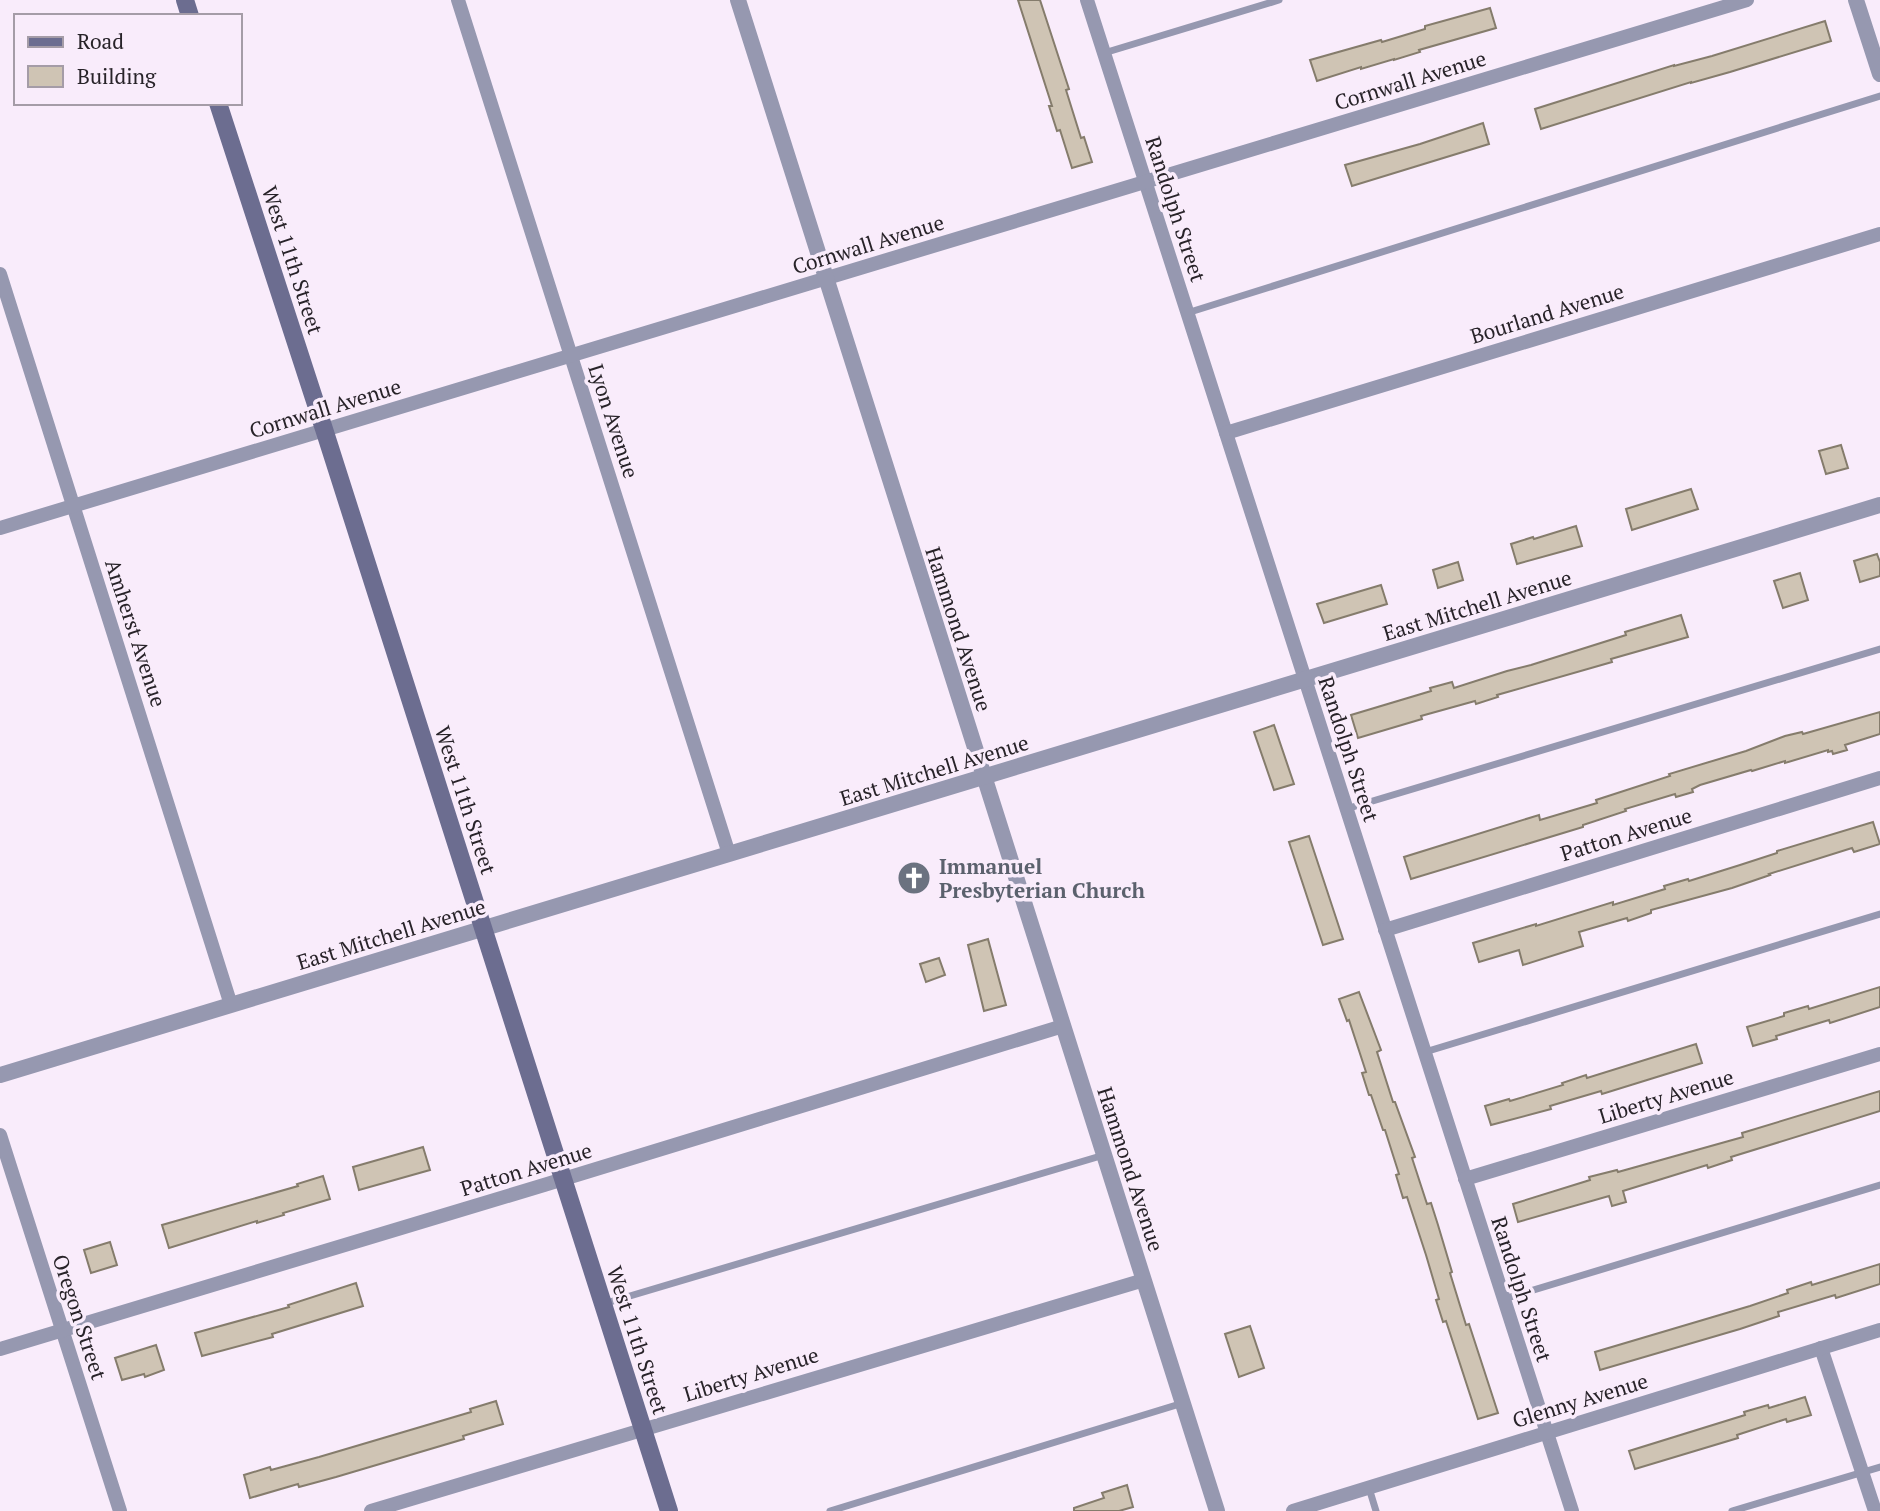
<svg xmlns="http://www.w3.org/2000/svg" width="1880" height="1511" font-family="'PT Serif',serif">
  <style>
    .building { fill: #cfc4b4; stroke: #857c6c; stroke-width: 2 }
    .lines { fill: none; stroke-linecap: round; stroke-linejoin: round }
    .service { stroke: #9698b0; stroke-width: 7 }
    .minor { stroke: #9698b0; stroke-width: 14 }
    .tertiary { stroke: #9698b0; stroke-width: 16 }
    .secondary { stroke: #6c6d90; stroke-width: 18 }
    .labels { text-anchor: middle; dominant-baseline: central; stroke-width: 7; stroke-linejoin: round; paint-order: stroke }
    .street-label { font-size: 21px; fill: #282329; stroke: #f9ecfb }
    .worship-label { font-size: 21px; font-weight: bold; fill: #5b616d; stroke: #f9ecfb; text-anchor: start }
  </style>
  <rect width="100%" height="100%" fill="#f9ecfb"/>
  <g class="building">
    <polygon points="1018,0 1040,0 1069,89 1066,90 1081,138 1084,137 1092,162 1072,168 1060,130 1057,131 1049,106 1052,106"/>
    <polygon points="1490,8 1496,28 1419,50 1420,52 1394,60 1394,59 1361,69 1361,67 1317,81 1310,60 1381,40 1382,42 1425,29 1425,26"/>
    <polygon points="1825,21 1831,41 1730,72 1691,83 1691,82 1541,129 1535,109 1674,65 1674,66 1712,56"/>
    <polygon points="1483,123 1489,144 1352,186 1345,165 1420,144"/>
    <polygon points="1841,445 1848,468 1826,474 1819,451"/>
    <polygon points="1691,489 1698,509 1632,530 1626,509"/>
    <polygon points="1576,526 1582,546 1517,564 1511,544 1533,537 1534,539"/>
    <polygon points="1877,554 1880,562 1880,576 1860,582 1854,561"/>
    <polygon points="1458,562 1463,580 1438,588 1433,570"/>
    <polygon points="1800,573 1808,600 1783,608 1774,581"/>
    <polygon points="1381,585 1387,604 1324,623 1317,604"/>
    <polygon points="1681,615 1688,637 1611,659 1612,662 1497,695 1498,697 1476,704 1475,701 1421,716 1422,719 1358,738 1351,715 1431,691 1430,688 1452,682 1454,688 1507,671 1531,665 1626,635 1625,632"/>
    <polygon points="1880,712 1880,734 1845,745 1847,750 1833,754 1832,751 1828,752 1828,750 1785,763 1785,761 1752,771 1751,770 1700,785 1692,789 1693,792 1676,797 1675,794 1625,809 1626,811 1583,825 1583,827 1411,879 1404,857 1539,815 1540,820 1597,803 1596,800 1670,776 1669,774 1746,751 1785,736 1802,732 1803,734"/>
    <polygon points="1274,725 1294,784 1274,790 1254,732"/>
    <polygon points="1873,822 1880,844 1854,852 1852,848 1769,874 1770,875 1732,888 1651,910 1651,913 1628,921 1627,918 1579,932 1583,946 1523,965 1519,950 1479,962 1473,943 1536,924 1536,926 1613,902 1613,905 1665,889 1664,886 1688,879 1689,881 1740,865 1777,853 1777,851"/>
    <polygon points="1309,836 1343,939 1323,945 1289,842"/>
    <polygon points="988,939 1006,1005 984,1011 968,945"/>
    <polygon points="939,958 945,975 926,982 920,964"/>
    <polygon points="1880,987 1880,1007 1830,1023 1829,1020 1776,1036 1777,1039 1753,1046 1747,1027 1784,1016 1784,1013 1808,1006 1809,1009"/>
    <polygon points="1359,992 1381,1050 1377,1052 1393,1102 1395,1102 1415,1157 1412,1158 1427,1204 1431,1203 1438,1225 1452,1272 1450,1273 1466,1325 1469,1324 1498,1413 1478,1419 1446,1321 1443,1322 1436,1300 1439,1299 1426,1255 1407,1197 1403,1198 1396,1175 1399,1174 1385,1130 1383,1130 1371,1095 1369,1095 1362,1073 1366,1072 1349,1020 1347,1021 1339,999"/>
    <polygon points="1696,1044 1702,1063 1602,1094 1601,1091 1550,1106 1551,1109 1491,1125 1485,1106 1509,1099 1510,1101 1563,1085 1562,1083 1586,1075 1587,1078"/>
    <polygon points="1880,1091 1880,1111 1731,1157 1732,1160 1708,1168 1707,1165 1623,1191 1626,1202 1612,1206 1609,1196 1518,1222 1513,1204 1590,1180 1589,1177 1617,1170 1618,1172 1743,1137 1742,1133"/>
    <polygon points="423,1147 430,1170 359,1190 353,1167"/>
    <polygon points="323,1176 330,1199 283,1213 284,1215 257,1223 257,1221 169,1248 162,1225 298,1186 297,1184"/>
    <polygon points="110,1242 117,1265 91,1273 84,1250"/>
    <polygon points="1880,1264 1880,1284 1836,1298 1835,1295 1778,1312 1779,1316 1740,1329 1600,1370 1595,1352 1750,1306 1788,1293 1787,1290 1811,1282 1812,1285"/>
    <polygon points="356,1283 363,1306 272,1334 273,1337 202,1356 195,1333 289,1307 288,1305"/>
    <polygon points="1250,1326 1264,1368 1239,1377 1225,1334"/>
    <polygon points="156,1345 164,1370 145,1377 144,1374 122,1380 115,1358"/>
    <polygon points="1805,1397 1811,1415 1787,1422 1786,1419 1737,1435 1738,1438 1635,1469 1629,1451 1745,1415 1744,1412 1768,1405 1769,1408"/>
    <polygon points="496,1401 503,1424 463,1436 464,1439 336,1477 299,1487 298,1484 250,1498 244,1475 270,1467 271,1470 319,1457 471,1412 470,1409"/>
    <polygon points="1127,1485 1133,1507 1119,1511 1074,1511 1074,1508 1104,1498 1102,1493"/>
  </g>
  <g class="lines">
    <g class="service">
      <polyline points="1104,53 1279,0"/>
      <polyline points="1187,313 1880,96"/>
      <polyline points="1346,809 1880,649"/>
      <polyline points="1425,1052 1880,914"/>
      <polyline points="1504,1299 1880,1185"/>
      <polyline points="603,1304 1104,1155"/>
      <polyline points="1369,1488 1376,1511"/>
      <polyline points="830,1511 1183,1403"/>
      <polyline points="1732,1511 1880,1467"/>
    </g>
    <g class="minor">
      <polyline points="458,0 729,854"/>
      <polyline points="1087,0 1572,1511"/>
      <polyline points="0,274 231,1005"/>
      <polyline points="1226,433 1880,234"/>
      <polyline points="0,528 1747,0"/>
      <polyline points="1385,930 1880,778"/>
      <polyline points="0,1135 120,1511"/>
      <polyline points="1465,1179 1880,1054"/>
      <polyline points="1821,1348 1875,1511"/>
      <polyline points="0,1349 544,1185 1063,1026"/>
      <polyline points="371,1511 1144,1280"/>
      <polyline points="1293,1511 1880,1330"/>
    </g>
    <g class="tertiary">
      <polyline points="738,0 1217,1511"/>
      <polyline points="1856,0 1880,74"/>
      <polyline points="0,1075 1880,505"/>
    </g>
    <g class="secondary">
      <polyline points="185,0 190,16"/>
      <polyline points="218,103 324,429 669,1511"/>
    </g>
  </g>
  <defs>
    <symbol id="church-disc" viewBox="-11 -11 22 22"><circle r="9.5" fill="#6b7280" stroke="#f9ecfb"/><path d="M-1.2-6h2.4v3.5h3.3v2.4h-3.3V6h-2.4V-.1h-3.3v-2.4h3.3Z" fill="#fff"/></symbol>
  </defs>
  <g fill-rule="evenodd">
    <use href="#church-disc" x="895" y="859" width="38" height="38"/>
  </g>
  <g class="labels">
    <g class="street-label">
      <text transform="translate(1410 80) rotate(-17)">Cornwall Avenue</text>
      <text transform="translate(1176 209) rotate(72)">Randolph Street</text>
      <text transform="translate(868 244) rotate(-17)">Cornwall Avenue</text>
      <text transform="translate(293 260) rotate(72)">West 11th Street</text>
      <text transform="translate(1547 313) rotate(-17)">Bourland Avenue</text>
      <text transform="translate(325 408) rotate(-17)">Cornwall Avenue</text>
      <text transform="translate(614 421) rotate(72)">Lyon Avenue</text>
      <text transform="translate(1477 605) rotate(-17)">East Mitchell Avenue</text>
      <text transform="translate(959 629) rotate(72)">Hammond Avenue</text>
      <text transform="translate(136 633) rotate(72)">Amherst Avenue</text>
      <text transform="translate(1349 749) rotate(72)">Randolph Street</text>
      <text transform="translate(934 770) rotate(-17)">East Mitchell Avenue</text>
      <text transform="translate(466 800) rotate(72)">West 11th Street</text>
      <text transform="translate(1626 834) rotate(-17)">Patton Avenue</text>
      <text transform="translate(391 934) rotate(-17)">East Mitchell Avenue</text>
      <text transform="translate(1666 1096) rotate(-17)">Liberty Avenue</text>
      <text transform="translate(526 1169) rotate(-17)">Patton Avenue</text>
      <text transform="translate(1131 1169) rotate(72)">Hammond Avenue</text>
      <text transform="translate(1522 1289) rotate(72)">Randolph Street</text>
      <text transform="translate(80 1317) rotate(72)">Oregon Street</text>
      <text transform="translate(638 1340) rotate(72)">West 11th Street</text>
      <text transform="translate(751 1374) rotate(-17)">Liberty Avenue</text>
      <text transform="translate(1580 1400) rotate(-17)">Glenny Avenue</text>
    </g>
    <g class="worship-label">
      <text x="939" y="866">Immanuel<tspan x="939" dy="24">Presbyterian Church</tspan></text>
    </g>
  </g>
  <rect x="14" y="14" width="228" height="91" fill="#f9ecfb" stroke="#a59ca7" stroke-width="2"/>
  <rect x="28" y="37" width="35" height="10" fill="#6c6d90" stroke="#a59ca7" stroke-width="2"/>
  <text x="77" y="49" font-size="21" fill="#282329">Road</text>
  <rect x="28" y="66" width="35" height="21" fill="#cfc4b4" stroke="#a59ca7" stroke-width="2"/>
  <text x="77" y="84" font-size="21" fill="#282329">Building</text>
</svg>
